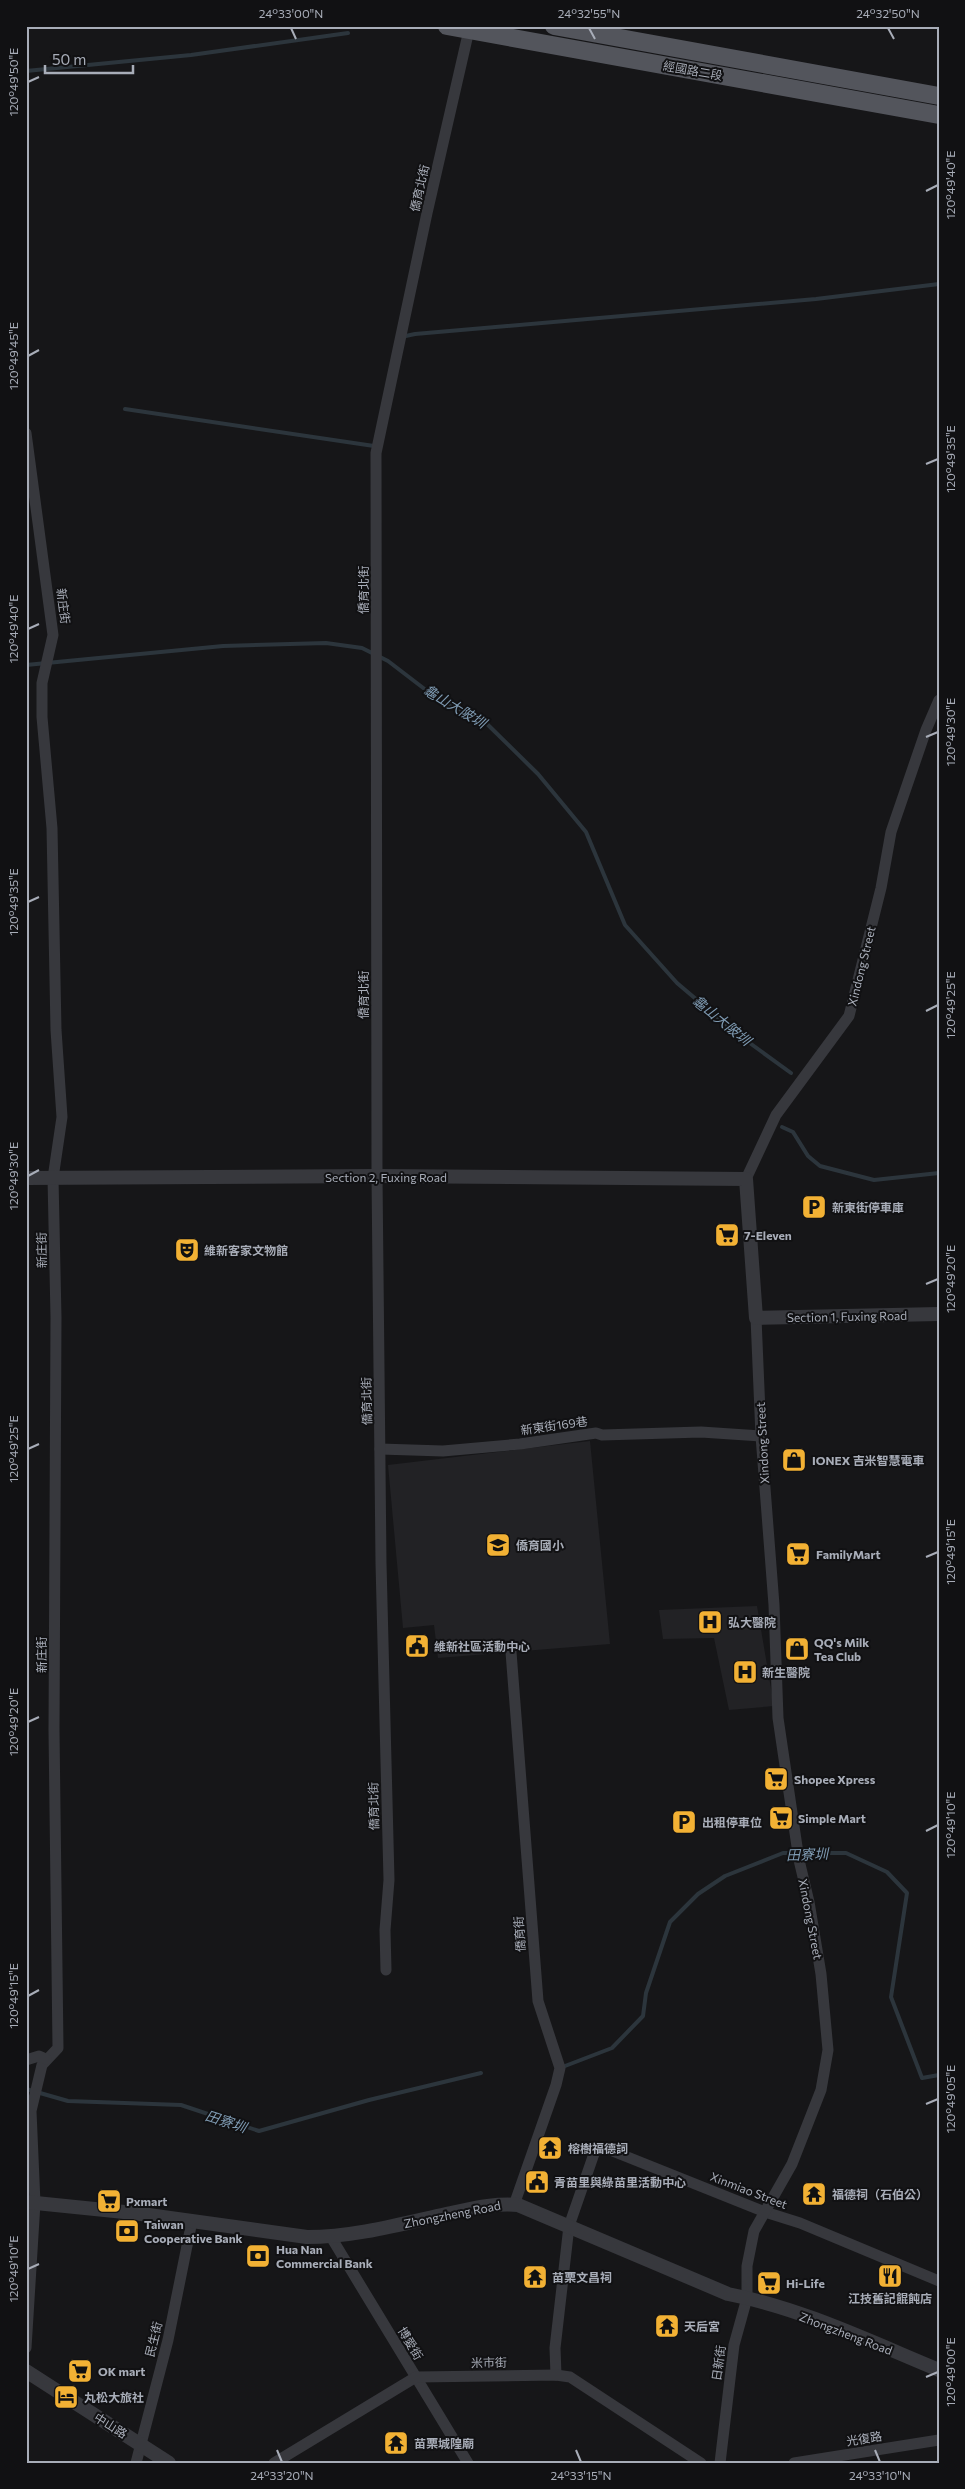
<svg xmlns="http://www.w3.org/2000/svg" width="965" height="2489" font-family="Commissioner,'Noto Sans TC',sans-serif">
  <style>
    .built { fill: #222225 }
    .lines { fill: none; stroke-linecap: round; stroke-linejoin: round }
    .stream { stroke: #2c353c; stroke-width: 4 }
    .minor { stroke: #37383d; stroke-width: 11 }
    .tertiary { stroke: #37383d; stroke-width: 14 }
    .primary { stroke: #53555c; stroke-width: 18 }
    .ticks { fill: none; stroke: #a8adb8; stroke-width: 2 }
    .labels { text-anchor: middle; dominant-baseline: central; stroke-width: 4; stroke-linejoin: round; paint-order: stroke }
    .street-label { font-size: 12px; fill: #a8adb8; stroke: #111113 }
    .poi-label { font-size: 12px; font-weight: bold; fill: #a8adb8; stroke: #111113; text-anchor: start }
    .water-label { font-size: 14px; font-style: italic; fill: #7f9bb3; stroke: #111113 }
    .neatline { fill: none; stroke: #a8adb8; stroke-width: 2 }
    .ticks-label { font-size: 12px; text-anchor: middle; fill: #a8adb8 }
  </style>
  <rect width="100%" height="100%" fill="#161618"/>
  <g class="built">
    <polygon points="590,1441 610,1644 438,1658 434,1625 403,1628 388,1465"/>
    <polygon points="757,1606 774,1706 729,1710 714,1638 663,1639 659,1610"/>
  </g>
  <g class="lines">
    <g class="stream">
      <polyline points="26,71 191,55 348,33"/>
      <polyline points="401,337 415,334 816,299 939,284"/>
      <polyline points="125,409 374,446"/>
      <polyline points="26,665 223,646 326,643 362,648 388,661 435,697 485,722 538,774 586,832 625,925 677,983 736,1033 791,1073"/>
      <polyline points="782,1127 793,1132 808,1156 820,1166 874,1180 939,1173"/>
      <polyline points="565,2066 612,2048 643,2016 646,1993 670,1922 698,1894 725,1876 783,1853 846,1853 887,1872 907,1893 891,1997 922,2078 939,2075"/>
      <polyline points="26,2089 68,2101 181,2105 259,2131 369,2100 481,2073"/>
    </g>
    <g class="minor">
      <polyline points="26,433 53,635 42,683 42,717 52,828 56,1030 62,1117 53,1178 56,1317 54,1730 58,2048 42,2065 31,2111 35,2203 26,2348"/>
      <polyline points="746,1179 776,1115 849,1016 881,888 891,832 926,730 939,700"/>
      <polyline points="380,1449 443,1451 520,1444 596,1433 602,1435 701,1432 761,1436"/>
      <polyline points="511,1652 538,2001 560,2068 556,2085 514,2205"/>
      <polyline points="386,1970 385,1930 389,1880 381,1563 377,1176 376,453 427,213 469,30"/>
      <polyline points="26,2060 39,2056 46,2059"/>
      <polyline points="331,2237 468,2463"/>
      <polyline points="556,2375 555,2348 569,2226 596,2148 610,2150 765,2212 800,2223 939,2281"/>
      <polyline points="136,2463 168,2340 192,2221"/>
      <polyline points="274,2463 416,2377 556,2375 570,2377 701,2463"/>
      <polyline points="720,2463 734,2345 747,2298 747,2266 754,2231 792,2164 821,2090 828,2050 821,1974 809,1902 799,1860 778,1718 774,1605 761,1436 756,1318"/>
      <polyline points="794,2463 939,2440"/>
    </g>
    <g class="tertiary">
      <polyline points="26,1178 377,1176 746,1179 756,1318 939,1314"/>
      <path d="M26,2202L134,2213L307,2237C354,2237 401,2224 446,2214C471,2209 493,2203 518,2205L728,2294C801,2308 871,2342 939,2370"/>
      <polyline points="26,2371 169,2463"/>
    </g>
    <g class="primary">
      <polyline points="447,26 939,115"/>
      <polyline points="554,26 939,96"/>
    </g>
  </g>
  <path class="ticks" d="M291,28L296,39M589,28L595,39M888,28L894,39M28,82L39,77M926,191L938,185M28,356L39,350M926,464L938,459M28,629L39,624M926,737L938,732M28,902L39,897M926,1011L938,1005M28,1176L39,1170M926,1284L938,1279M28,1449L39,1444M926,1557L938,1552M28,1722L39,1717M926,1831L938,1825M28,1996L39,1990M926,2104L938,2099M28,2269L39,2264M926,2377L938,2372M277,2450L282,2462M576,2450L581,2462M875,2450L880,2462"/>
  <defs>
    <symbol id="parking-square" viewBox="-11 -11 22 22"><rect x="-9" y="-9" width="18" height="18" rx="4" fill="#f2b134" stroke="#111113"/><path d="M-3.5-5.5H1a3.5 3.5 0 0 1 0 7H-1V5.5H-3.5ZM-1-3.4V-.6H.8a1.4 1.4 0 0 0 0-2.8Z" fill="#111"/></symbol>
    <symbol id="supermarket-square" viewBox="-11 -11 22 22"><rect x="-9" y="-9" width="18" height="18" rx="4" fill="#f2b134" stroke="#111113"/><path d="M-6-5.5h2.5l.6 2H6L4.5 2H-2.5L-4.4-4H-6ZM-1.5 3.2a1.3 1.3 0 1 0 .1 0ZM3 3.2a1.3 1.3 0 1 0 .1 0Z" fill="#111"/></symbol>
    <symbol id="theatre-square" viewBox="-11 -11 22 22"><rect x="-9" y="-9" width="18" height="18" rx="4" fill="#f2b134" stroke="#111113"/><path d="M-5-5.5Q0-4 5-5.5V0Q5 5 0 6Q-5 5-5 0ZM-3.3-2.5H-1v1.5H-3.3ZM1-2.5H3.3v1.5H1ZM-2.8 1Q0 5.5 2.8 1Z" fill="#111"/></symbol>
    <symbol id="shop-square" viewBox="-11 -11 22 22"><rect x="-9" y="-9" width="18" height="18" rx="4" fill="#f2b134" stroke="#111113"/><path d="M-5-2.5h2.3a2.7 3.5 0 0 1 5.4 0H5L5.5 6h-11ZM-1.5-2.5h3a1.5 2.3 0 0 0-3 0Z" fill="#111"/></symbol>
    <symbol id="school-square" viewBox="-11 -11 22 22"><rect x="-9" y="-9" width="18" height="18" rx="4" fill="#f2b134" stroke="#111113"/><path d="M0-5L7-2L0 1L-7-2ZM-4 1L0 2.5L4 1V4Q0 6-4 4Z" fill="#111"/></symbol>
    <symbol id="hospital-square" viewBox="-11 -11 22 22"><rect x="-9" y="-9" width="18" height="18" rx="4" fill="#f2b134" stroke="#111113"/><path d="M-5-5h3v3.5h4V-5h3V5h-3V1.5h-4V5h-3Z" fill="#111"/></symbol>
    <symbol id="civic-square" viewBox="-11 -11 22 22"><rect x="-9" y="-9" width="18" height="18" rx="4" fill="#f2b134" stroke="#111113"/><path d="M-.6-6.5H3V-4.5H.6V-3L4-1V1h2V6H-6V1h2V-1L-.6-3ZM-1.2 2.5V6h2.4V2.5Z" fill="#111"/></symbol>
    <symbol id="temple-square" viewBox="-11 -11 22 22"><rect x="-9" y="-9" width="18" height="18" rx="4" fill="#f2b134" stroke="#111113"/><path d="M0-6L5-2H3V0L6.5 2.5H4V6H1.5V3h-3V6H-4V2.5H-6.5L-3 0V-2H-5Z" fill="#111"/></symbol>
    <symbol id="bank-square" viewBox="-11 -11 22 22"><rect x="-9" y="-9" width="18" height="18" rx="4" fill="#f2b134" stroke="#111113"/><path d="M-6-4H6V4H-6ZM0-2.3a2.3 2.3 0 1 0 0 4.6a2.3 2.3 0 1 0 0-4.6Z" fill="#111"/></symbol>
    <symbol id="restaurant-square" viewBox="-11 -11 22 22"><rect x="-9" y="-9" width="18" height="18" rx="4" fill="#f2b134" stroke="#111113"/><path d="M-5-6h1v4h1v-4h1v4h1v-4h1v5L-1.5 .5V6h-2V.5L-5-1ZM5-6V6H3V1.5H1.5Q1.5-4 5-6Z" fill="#111"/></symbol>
    <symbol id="hotel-square" viewBox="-11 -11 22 22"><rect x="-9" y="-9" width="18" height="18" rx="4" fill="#f2b134" stroke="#111113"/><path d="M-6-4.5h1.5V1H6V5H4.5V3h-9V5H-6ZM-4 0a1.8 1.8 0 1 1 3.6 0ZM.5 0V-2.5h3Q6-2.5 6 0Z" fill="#111"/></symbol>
  </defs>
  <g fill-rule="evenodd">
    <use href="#parking-square" x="800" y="1193" width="28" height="28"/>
    <use href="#supermarket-square" x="713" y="1221" width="28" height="28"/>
    <use href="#theatre-square" x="173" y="1236" width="28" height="28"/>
    <use href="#shop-square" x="780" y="1446" width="28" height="28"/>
    <use href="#school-square" x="484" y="1531" width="28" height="28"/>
    <use href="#supermarket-square" x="784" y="1540" width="28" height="28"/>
    <use href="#hospital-square" x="696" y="1608" width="28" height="28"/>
    <use href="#civic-square" x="403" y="1632" width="28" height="28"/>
    <use href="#shop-square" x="783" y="1635" width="28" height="28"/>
    <use href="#hospital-square" x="731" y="1658" width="28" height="28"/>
    <use href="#supermarket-square" x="762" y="1765" width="28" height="28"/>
    <use href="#supermarket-square" x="767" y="1804" width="28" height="28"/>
    <use href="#parking-square" x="670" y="1808" width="28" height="28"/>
    <use href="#temple-square" x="536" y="2134" width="28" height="28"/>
    <use href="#civic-square" x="523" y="2168" width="28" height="28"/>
    <use href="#temple-square" x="800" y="2180" width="28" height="28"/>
    <use href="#supermarket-square" x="95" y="2187" width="28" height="28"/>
    <use href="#bank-square" x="113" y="2217" width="28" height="28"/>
    <use href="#bank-square" x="244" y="2242" width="28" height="28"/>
    <use href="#restaurant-square" x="876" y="2262" width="28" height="28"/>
    <use href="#temple-square" x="521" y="2263" width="28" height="28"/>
    <use href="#supermarket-square" x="755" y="2269" width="28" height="28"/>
    <use href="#temple-square" x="653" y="2312" width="28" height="28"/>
    <use href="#supermarket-square" x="66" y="2357" width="28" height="28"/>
    <use href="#hotel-square" x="52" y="2383" width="28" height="28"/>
    <use href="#temple-square" x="382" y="2429" width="28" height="28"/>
  </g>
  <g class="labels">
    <g class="street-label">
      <text transform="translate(693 70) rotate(10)">經國路二段</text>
      <text transform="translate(419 188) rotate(-77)">僑育北街</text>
      <text transform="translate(363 590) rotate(-90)">僑育北街</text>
      <text transform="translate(64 606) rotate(83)">新庄街</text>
      <text transform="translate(861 966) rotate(-76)">Xindong Street</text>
      <text transform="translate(363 995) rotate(-90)">僑育北街</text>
      <text x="386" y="1177">Section 2, Fuxing Road</text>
      <text transform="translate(41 1250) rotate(-91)">新庄街</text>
      <text transform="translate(847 1316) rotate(-1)">Section 1, Fuxing Road</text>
      <text transform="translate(366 1401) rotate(-91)">僑育北街</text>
      <text transform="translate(554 1425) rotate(-8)">新東街169巷</text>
      <text transform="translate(762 1443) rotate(-93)">Xindong Street</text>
      <text transform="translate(41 1655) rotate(-90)">新庄街</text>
      <text transform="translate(373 1806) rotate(-91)">僑育北街</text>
      <text transform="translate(811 1919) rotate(79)">Xindong Street</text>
      <text transform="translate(519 1934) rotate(-94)">僑育街</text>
      <text transform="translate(749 2190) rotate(21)">Xinmiao Street</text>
      <text transform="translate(452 2214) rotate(-11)">Zhongzheng Road</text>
      <text transform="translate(846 2333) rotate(21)">Zhongzheng Road</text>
      <text transform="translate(153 2339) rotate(-76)">民生街</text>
      <text transform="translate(411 2343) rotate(59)">博愛街</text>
      <text transform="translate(489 2362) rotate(-1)">米市街</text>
      <text transform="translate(718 2363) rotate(-82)">日新街</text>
      <text transform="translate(111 2425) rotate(32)">中山路</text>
      <text transform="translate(864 2438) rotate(-9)">光復路</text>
    </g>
    <g class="poi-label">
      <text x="832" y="1207">新東街停車庫</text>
      <text x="744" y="1235">7-Eleven</text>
      <text x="204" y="1250">維新客家文物館</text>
      <text x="812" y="1460">IONEX 吉米智慧電車</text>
      <text x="516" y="1545">僑育國小</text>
      <text x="816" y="1554">FamilyMart</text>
      <text x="728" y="1622">弘大醫院</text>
      <text x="814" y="1642">QQ's Milk<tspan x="814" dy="14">Tea Club</tspan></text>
      <text x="434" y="1646">維新社區活動中心</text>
      <text x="762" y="1672">新生醫院</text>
      <text x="794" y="1779">Shopee Xpress</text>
      <text x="798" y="1818">Simple Mart</text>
      <text x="702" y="1822">出租停車位</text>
      <text x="568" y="2148">榕樹福德詞</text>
      <text x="554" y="2182">青苗里與綠苗里活動中心</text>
      <text x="832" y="2194">福德祠（石伯公）</text>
      <text x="126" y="2201">Pxmart</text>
      <text x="144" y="2224">Taiwan<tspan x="144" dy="14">Cooperative Bank</tspan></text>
      <text x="276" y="2249">Hua Nan<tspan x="276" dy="14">Commercial Bank</tspan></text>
      <text x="552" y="2277">苗栗文昌祠</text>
      <text x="786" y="2283">Hi-Life</text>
      <text x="890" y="2298" text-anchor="middle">江技舊記餛飩店</text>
      <text x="684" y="2326">天后宮</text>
      <text x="98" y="2371">OK mart</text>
      <text x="84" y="2397">丸松大旅社</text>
      <text x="414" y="2443">苗栗城隍廟</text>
    </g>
    <g class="water-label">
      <text transform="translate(455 706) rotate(31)">龜山大陂圳</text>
      <text transform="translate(722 1020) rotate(39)">龜山大陂圳</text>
      <text transform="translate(807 1854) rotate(-2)">田寮圳</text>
      <text transform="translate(226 2121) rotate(18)">田寮圳</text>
    </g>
  </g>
  <rect width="965" height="2489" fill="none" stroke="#111113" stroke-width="55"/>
  <path d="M45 65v8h88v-8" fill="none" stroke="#a8adb8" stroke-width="2.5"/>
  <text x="52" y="65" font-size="15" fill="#a8adb8" stroke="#111113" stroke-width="4" paint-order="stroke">50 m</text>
  <rect x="28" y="28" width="910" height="2434" class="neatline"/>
  <g class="ticks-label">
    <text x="291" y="18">24°33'00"N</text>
    <text x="589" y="18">24°32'55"N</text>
    <text x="888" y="18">24°32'50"N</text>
    <text transform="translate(14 82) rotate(-90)" y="4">120°49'50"E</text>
    <text transform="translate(951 185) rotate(-90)" y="4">120°49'40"E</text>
    <text transform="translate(14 356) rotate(-90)" y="4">120°49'45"E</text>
    <text transform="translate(951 459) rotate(-90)" y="4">120°49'35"E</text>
    <text transform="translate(14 629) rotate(-90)" y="4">120°49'40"E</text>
    <text transform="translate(951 732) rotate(-90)" y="4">120°49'30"E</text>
    <text transform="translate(14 902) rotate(-90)" y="4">120°49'35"E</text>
    <text transform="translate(951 1005) rotate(-90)" y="4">120°49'25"E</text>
    <text transform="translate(14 1176) rotate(-90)" y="4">120°49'30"E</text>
    <text transform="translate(951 1279) rotate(-90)" y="4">120°49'20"E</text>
    <text transform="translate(14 1449) rotate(-90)" y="4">120°49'25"E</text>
    <text transform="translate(951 1552) rotate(-90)" y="4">120°49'15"E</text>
    <text transform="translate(14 1722) rotate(-90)" y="4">120°49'20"E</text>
    <text transform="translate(951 1825) rotate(-90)" y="4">120°49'10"E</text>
    <text transform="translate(14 1996) rotate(-90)" y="4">120°49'15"E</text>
    <text transform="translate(951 2099) rotate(-90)" y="4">120°49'05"E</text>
    <text transform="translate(14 2269) rotate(-90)" y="4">120°49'10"E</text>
    <text transform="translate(951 2372) rotate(-90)" y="4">120°49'00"E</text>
    <text x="282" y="2480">24°33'20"N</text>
    <text x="581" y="2480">24°33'15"N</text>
    <text x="880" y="2480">24°33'10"N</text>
  </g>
</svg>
